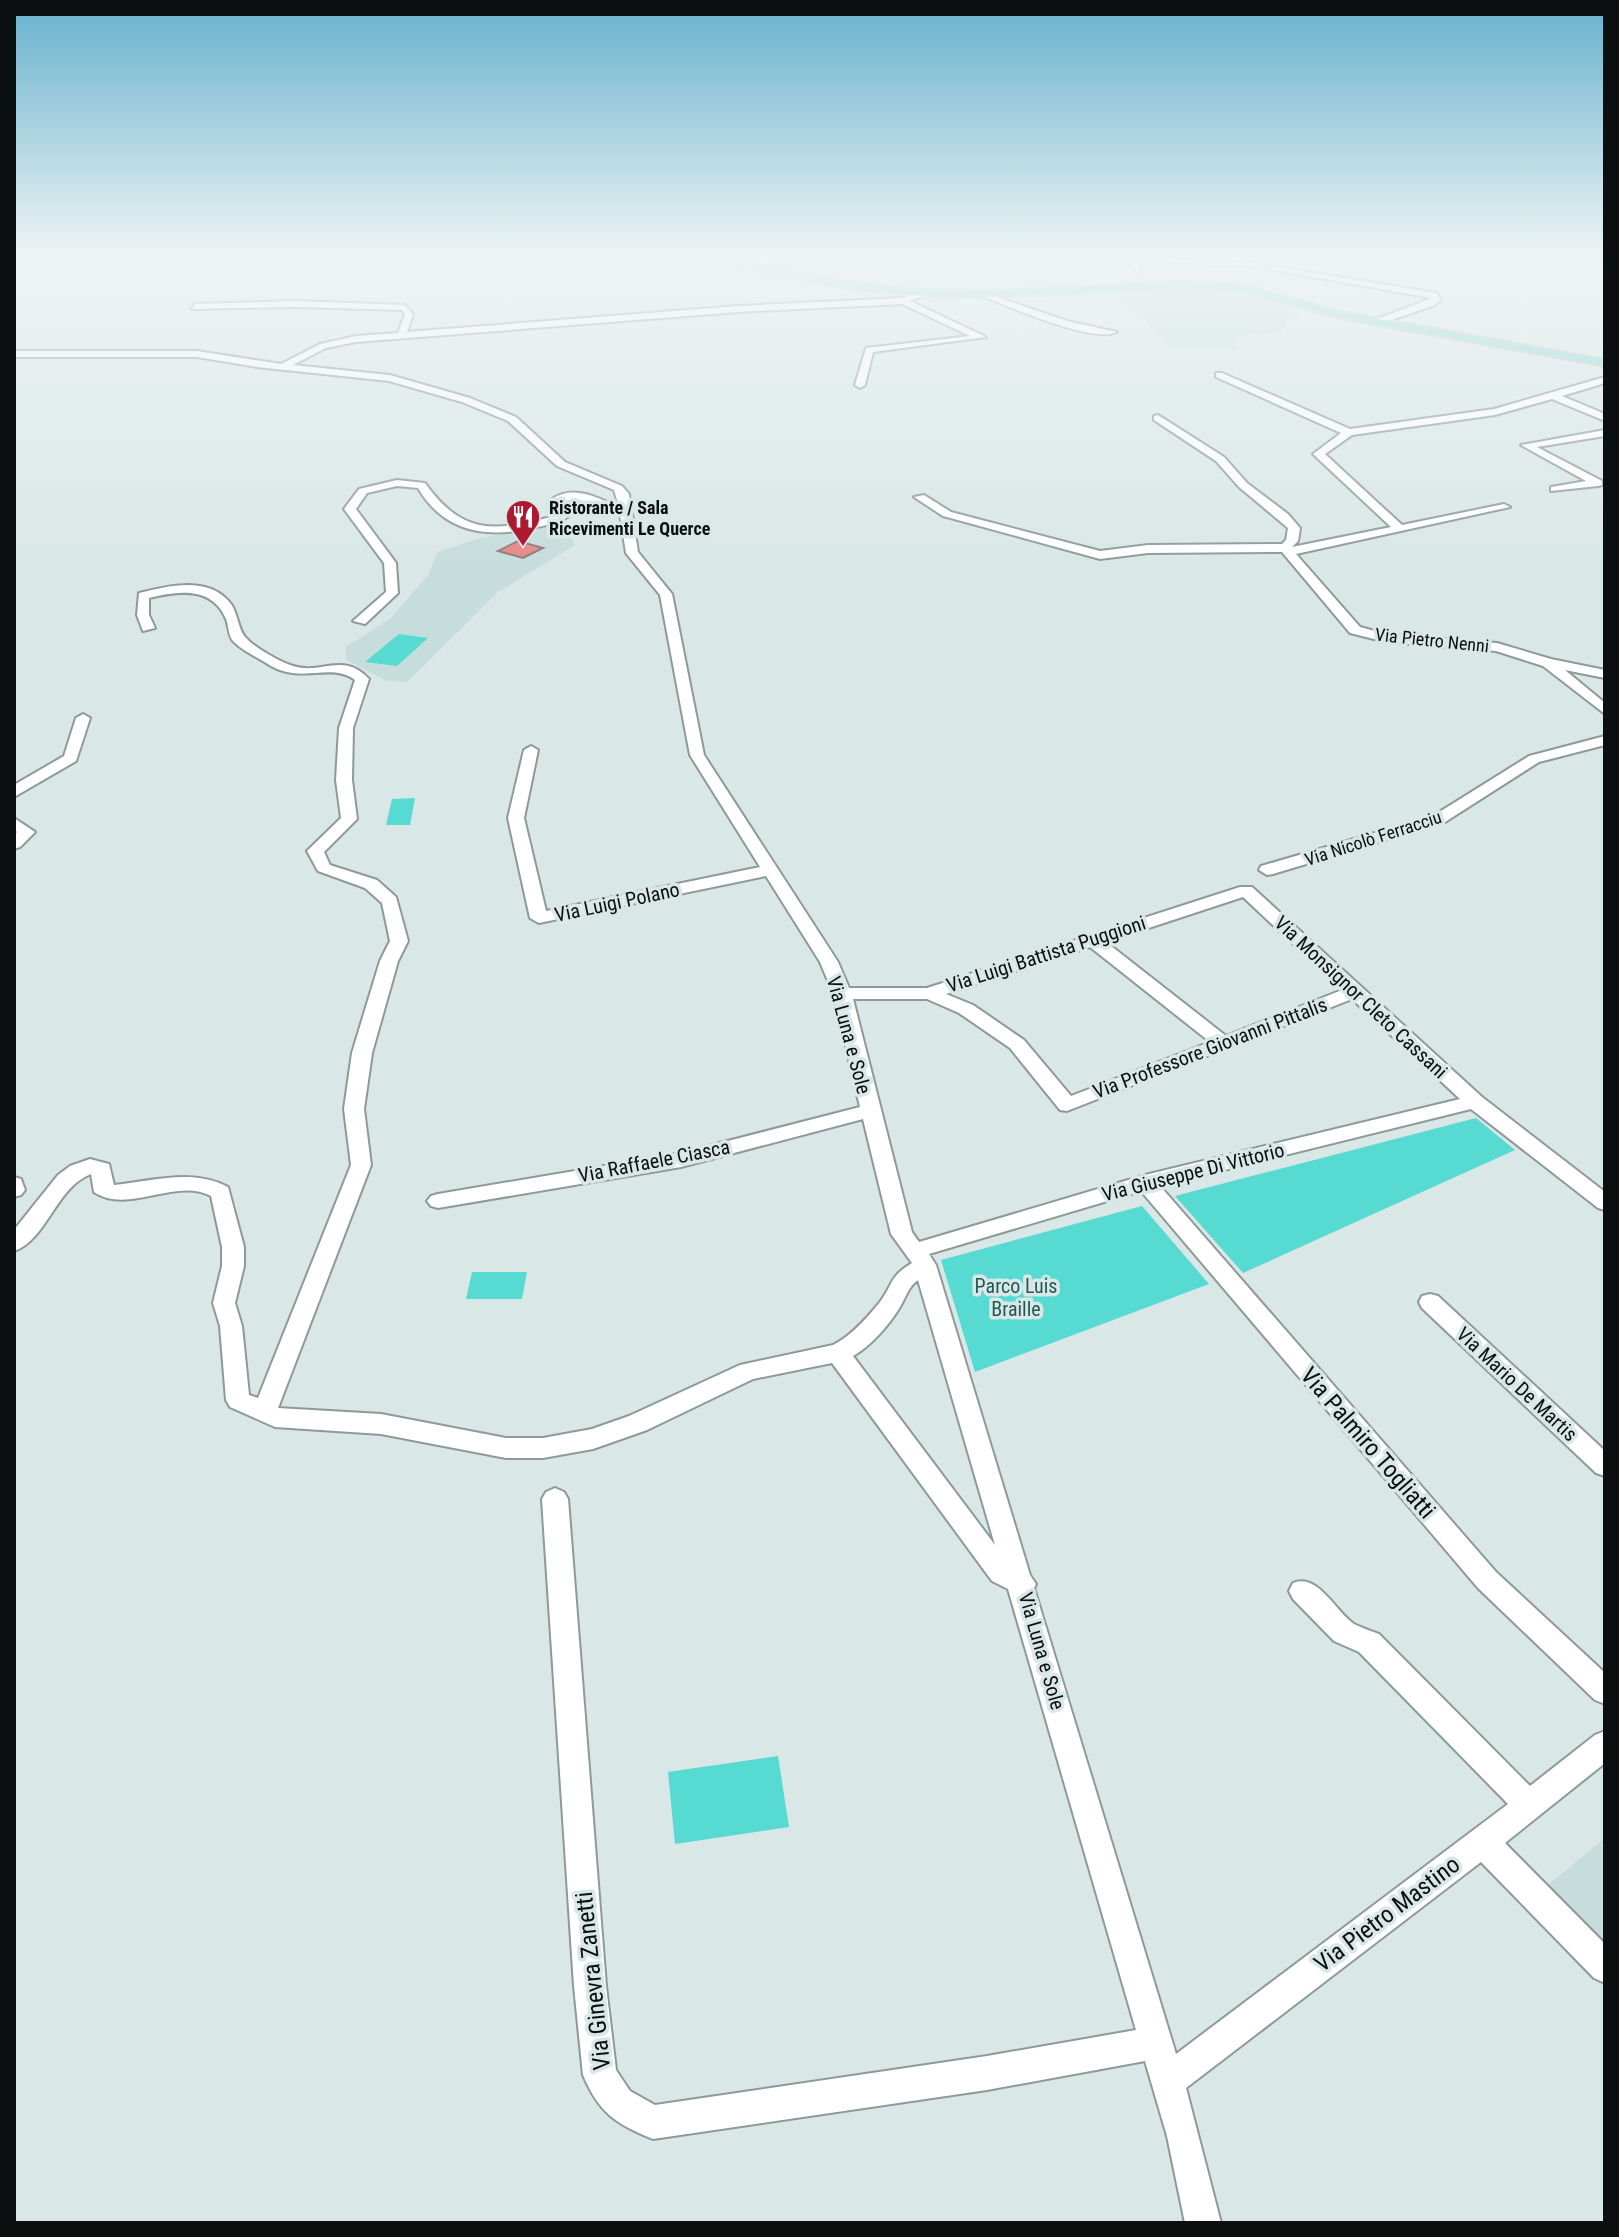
<svg xmlns="http://www.w3.org/2000/svg" width="1619" height="2237" font-family="'Roboto Condensed',sans-serif">
  <style>
    .built { fill: #c6dddb }
    .green { fill: #57dad1 }
    .building { fill: #e78687; stroke: #887c7c; stroke-width: 2 }
    .lines { fill: none; stroke-linecap: round; stroke-linejoin: round }
    .minor-casing { stroke: #8d9a98; stroke-width: 4 }
    .major-casing { stroke: #c4c5c5; stroke-width: 4 }
    .minor { fill: #fff; fill-rule: evenodd }
    .major { fill: #7cd6d1; fill-rule: evenodd }
    .labels { text-anchor: middle; dominant-baseline: central; stroke-width: 7; stroke-linejoin: round; paint-order: stroke }
    .far-poi-label { font-size: 18px; font-weight: bold; fill: #0b0f0f; stroke: #d9e7e6; text-anchor: start }
    .far-street-label { font-size: 18px; fill: #0b0f0f; stroke: #d9e7e6 }
    .street-label { font-size: 20px; fill: #0b0f0f; stroke: #d9e7e6 }
    .park-label { font-size: 20px; fill: #1f5955; stroke: #d9e7e6 }
    .near-street-label { font-size: 24px; fill: #0b0f0f; stroke: #d9e7e6 }
  </style>
  <rect width="100%" height="100%" fill="#d9e7e6"/>
  <g class="built">
    <polygon points="1178,287 1256,293 1279,302 1301,317 1291,316 1281,332 1247,335 1234,341 1238,349 1178,349 1168,347 1148,324 1106,289"/>
    <polygon points="563,523 575,545 498,592 407,682 387,681 346,660 346,647 391,618 429,574 437,552 480,538"/>
    <polygon points="1605,1838 1605,1945 1548,1885"/>
  </g>
  <g class="green">
    <polygon points="399,634 428,638 397,666 365,662"/>
    <polygon points="415,798 410,825 386,825 392,799"/>
    <polygon points="1476,1118 1515,1150 1243,1273 1175,1196"/>
    <polygon points="1142,1206 1209,1284 975,1372 941,1260"/>
    <polygon points="472,1272 527,1272 522,1299 466,1299"/>
    <polygon points="778,1756 789,1827 675,1844 668,1772"/>
  </g>
  <polygon class="building" points="518,541 543,548 523,558 498,551"/>
  <g class="lines">
    <defs>
      <g id="minor">
        <polygon points="1142,257 1256,263 1436,293 1441,299 1435,305 1380,324 1377,319 1432,298 1256,267 1142,261 1139,262 1141,271 1135,271 1131,261"/>
        <path d="M923,290L926,295L910,301L986,337L873,352L865,385L860,388L855,385L866,348L970,336L902,304L738,312L356,342L326,348L293,365L390,375L470,398L516,417L565,462L622,486L629,494L638,552L672,594L704,755L838,962L849,988H927L1240,887H1252L1482,1097L1605,1192V1210L1598,1208L1471,1109L1160,1186L1496,1572L1605,1673V1704L1595,1700L1478,1588L1141,1191L929,1254L936,1265L1030,1575L1036,1584L1034,1588L1176,2054L1508,1804L1359,1652L1334,1641L1293,1599L1289,1591L1293,1583C1318,1573 1335,1611 1354,1624C1362,1628 1371,1631 1379,1634L1530,1786L1595,1735L1605,1731V1763L1505,1843L1605,1944V1983L1594,1978L1481,1862L1186,2088L1221,2223H1185L1167,2136L1145,2061L987,2090L653,2139C616,2124 599,2113 583,2075L574,1986L542,1499L546,1492L555,1488L564,1492L568,1499L606,1986L616,2070L630,2091L655,2105L987,2056L1136,2030L1008,1589L992,1581L832,1363L753,1379L647,1430L593,1449L543,1458H506L381,1434L275,1427L230,1407L226,1400L220,1326L213,1303L222,1266V1247L211,1196C176,1177 128,1215 94,1192L91,1174C56,1187 46,1241 14,1251V1230L58,1175L70,1166L90,1159L109,1164L114,1185C152,1181 193,1168 228,1187L244,1247V1266L235,1303L242,1326L249,1395L258,1398L351,1165L344,1109L352,1053L380,961L390,941L382,903L365,888L318,871L307,851L341,818L336,780L339,728L355,680C330,662 303,684 271,666C260,659 243,651 234,642C228,637 229,626 226,619C212,586 178,591 149,598V615L155,628L143,631L137,615L139,593C168,586 209,575 231,604C238,614 238,630 246,638C255,648 280,662 293,666C322,675 343,651 369,679L353,728L352,780L357,819L324,852L330,865L377,880L396,897L408,941L398,961L372,1053L364,1109L371,1165L278,1408L381,1414L506,1438H543L592,1429L629,1416L740,1365L833,1345C851,1336 867,1318 880,1302C894,1283 889,1277 912,1263L891,1234L863,1119L681,1167L438,1208L431,1206L427,1201L431,1196L438,1194L681,1153L860,1107L833,993L820,962L766,876L539,923L530,918L508,818L524,750L531,746L538,750L524,818L546,911L760,867L690,755L660,595L626,553L620,515C602,509 585,496 565,501L572,513C561,524 546,525 532,528C485,539 443,531 418,488L397,486L367,493L356,509L396,563L398,593L365,624L353,621L386,592L384,563L344,509L359,489L397,480L425,483C464,537 495,531 555,516L560,512L552,499C574,484 598,498 619,507L614,490L557,466L508,421L462,402L389,381L257,367L197,357H14V351H197L281,364L320,344L356,336L398,333L405,314L402,310L295,307L192,309L195,304L295,301L405,305L413,314L407,332L738,306L902,298ZM1243,897L1342,990L1226,1036L1106,942ZM1090,947L1210,1042L1071,1096L1024,1040L973,1005L946,994ZM853,999H927L959,1013L1010,1048L1060,1110L1067,1111L1352,999L1460,1099L1145,1175L919,1242L912,1232ZM918,1280L995,1545L853,1356C870,1347 890,1324 900,1307C906,1297 908,1287 918,1280Z"/>
        <path d="M983,292L1067,321L1117,332C1094,344 1009,307 983,296Z"/>
        <polygon points="1216,373 1222,373 1350,429 1494,409 1605,377 1605,383 1562,396 1605,414 1605,421 1552,399 1495,415 1352,435 1325,454 1402,525 1504,504 1510,507 1296,554 1360,627 1386,634 1497,643 1551,659 1605,670 1605,678 1565,670 1605,703 1605,714 1543,666 1496,651 1386,642 1350,633 1282,552 1148,553 1100,559 943,516 914,497 924,495 951,512 1100,551 1148,545 1282,544 1286,540 1288,528 1239,487 1216,461 1154,420 1154,416 1158,415 1224,457 1247,483 1288,514 1300,528 1298,541 1292,547 1391,527 1313,454 1341,433 1216,377"/>
        <polygon points="1605,430 1605,436 1537,447 1602,481 1602,485 1598,486 1551,491 1551,487 1586,481 1521,445"/>
        <polygon points="83,714 90,718 76,761 14,797 14,785 64,756 76,718"/>
        <polygon points="1605,736 1605,745 1539,762 1445,822 1273,874 1267,875 1259,870 1261,866 1433,816 1529,756"/>
        <polygon points="14,818 35,832 20,847 14,849 14,835 17,832 14,830"/>
        <polygon points="14,1177 21,1179 25,1190 21,1195 14,1197"/>
        <polygon points="1430,1294 1438,1296 1605,1451 1605,1476 1596,1473 1422,1308 1419,1302 1422,1296"/>
      </g>
      <polygon id="major" points="682,255 748,260 841,281 923,290 998,291 1181,282 1242,285 1341,312 1605,360 1605,366 1340,318 1242,291 1181,288 998,297 923,296 841,287"/>
    </defs>
    <use href="#minor" class="minor-casing"/>
    <use href="#major" class="major-casing"/>
    <use href="#minor" class="minor"/>
    <use href="#major" class="major"/>
  </g>
  <linearGradient id="sky" x2="0" y2="1"><stop stop-color="#66b1cd"/><stop offset="0.45" stop-color="#eef4f4"/><stop offset="1" stop-color="#eef4f4" stop-opacity="0"/></linearGradient>
  <rect width="1619" height="568" fill="url(#sky)"/>
  <defs>
    <symbol id="restaurant-pin" viewBox="-11 -11 22 30"><path d="M0 17L-7.5 6A9.5 9.5 0 1 1 7.5 6Z" fill="#ae1932" stroke="#d9e7e6"/><path d="M-5-6h1v4h1v-4h1v4h1v-4h1v5L-1.5 .5V6h-2V.5L-5-1ZM5-6V6H3V1.5H1.5Q1.5-4 5-6Z" fill="#fff"/></symbol>
  </defs>
  <g fill-rule="evenodd">
    <use href="#restaurant-pin" x="503" y="497" width="40" height="54"/>
  </g>
  <g class="labels">
    <g class="far-poi-label">
      <text x="549" y="507">Ristorante / Sala<tspan x="549" dy="21">Ricevimenti Le Querce</tspan></text>
    </g>
    <g class="far-street-label">
      <text transform="translate(1432 640) rotate(6)">Via Pietro Nenni</text>
      <text transform="translate(1373 838) rotate(-18)">Via Nicolò Ferracciu</text>
    </g>
    <g class="street-label">
      <text transform="translate(617 902) rotate(-12)">Via Luigi Polano</text>
      <text transform="translate(1046 954) rotate(-18)">Via Luigi Battista Puggioni</text>
      <text transform="translate(1361 997) rotate(43)">Via Monsignor Cleto Cassani</text>
      <text transform="translate(849 1035) rotate(75)">Via Luna e Sole</text>
      <text transform="translate(1210 1048) rotate(-21)">Via Professore Giovanni Pittalis</text>
      <text transform="translate(654 1161) rotate(-11)">Via Raffaele Ciasca</text>
      <text transform="translate(1193 1172) rotate(-14)">Via Giuseppe Di Vittorio</text>
      <text transform="translate(1517 1384) rotate(43)">Via Mario De Martis</text>
      <text transform="translate(1042 1651) rotate(74)">Via Luna e Sole</text>
    </g>
    <g class="park-label">
      <text x="1016" y="1286">Parco Luis<tspan x="1016" dy="23">Braille</tspan></text>
    </g>
    <g class="near-street-label">
      <text transform="translate(1368 1443) rotate(49)">Via Palmiro Togliatti</text>
      <text transform="translate(1387 1914) rotate(-37)">Via Pietro Mastino</text>
      <text transform="translate(593 1981) rotate(-96)">Via Ginevra Zanetti</text>
    </g>
  </g>
  <rect width="1619" height="2237" fill="none" stroke="#0b0f0f" stroke-width="32"/>
</svg>
